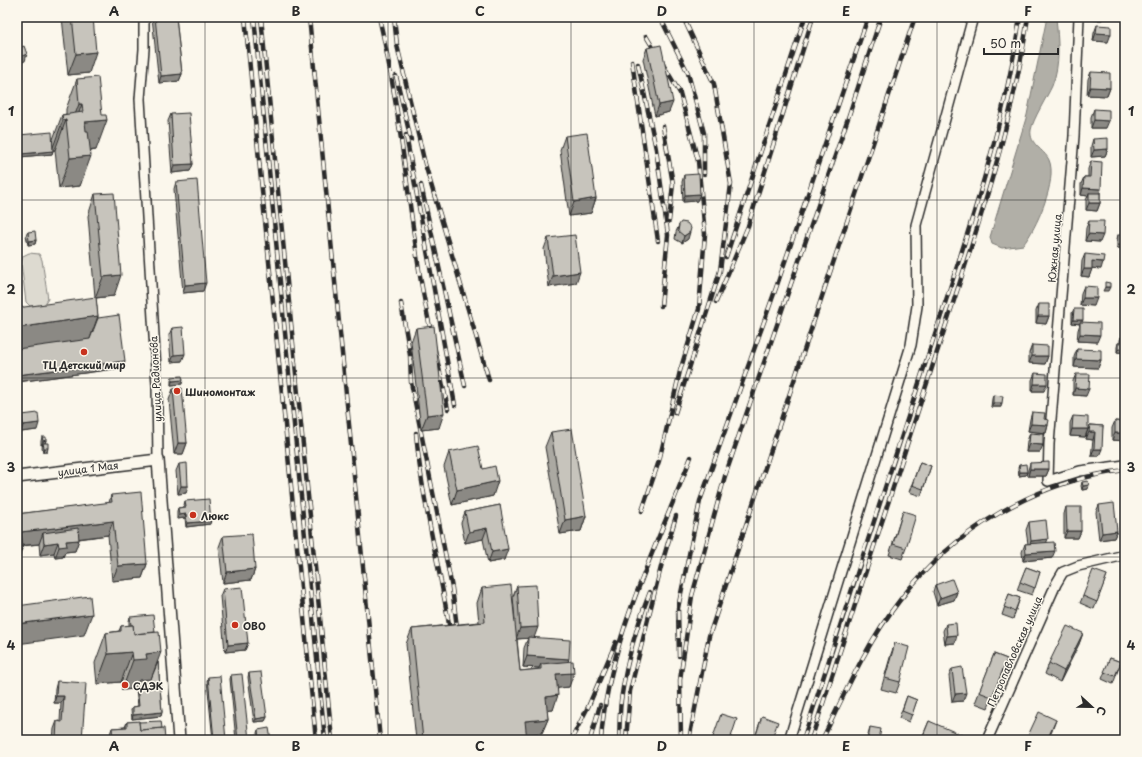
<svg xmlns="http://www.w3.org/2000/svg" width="1142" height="757" font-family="'Playpen Sans',sans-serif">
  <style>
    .green { fill: #dddad0; stroke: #84827e }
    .water { fill: #b1afa7; stroke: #7b7a75 }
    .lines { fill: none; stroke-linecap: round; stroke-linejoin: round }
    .minor-casing { stroke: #2b2b2b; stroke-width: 12 }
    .tertiary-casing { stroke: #2b2b2b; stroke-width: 14 }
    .minor { stroke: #fbf7ec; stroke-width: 9 }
    .tertiary { stroke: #fbf7ec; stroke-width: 11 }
    .rail-casing { stroke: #2b2b2b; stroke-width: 4.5 }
    .rail { stroke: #fbf7ec; stroke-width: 3; stroke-dasharray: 9; stroke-linecap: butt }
    .wall { fill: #aba9a2; stroke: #2b2b2b; fill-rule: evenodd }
    .shaded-wall { fill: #8b8984; stroke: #2b2b2b }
    .building { fill: #c7c4bc; stroke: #2b2b2b }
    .grid { fill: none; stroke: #2b2b2b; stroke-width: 1; stroke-opacity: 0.55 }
    .poi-dot { fill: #c8321e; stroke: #fbf7ec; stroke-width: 1.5 }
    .labels { text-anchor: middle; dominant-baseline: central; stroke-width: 3; stroke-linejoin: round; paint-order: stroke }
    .street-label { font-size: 10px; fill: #2b2b2b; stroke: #fbf7ec }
    .poi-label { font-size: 10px; font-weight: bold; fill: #2b2b2b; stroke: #fbf7ec; text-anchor: start }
    .neatline { fill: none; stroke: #2b2b2b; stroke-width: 1.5 }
    .grid-label { font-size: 13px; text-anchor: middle; font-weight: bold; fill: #2b2b2b }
  </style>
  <rect width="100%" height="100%" fill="#fbf7ec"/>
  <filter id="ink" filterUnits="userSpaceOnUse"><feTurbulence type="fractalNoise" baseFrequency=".025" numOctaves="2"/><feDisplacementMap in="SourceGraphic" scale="8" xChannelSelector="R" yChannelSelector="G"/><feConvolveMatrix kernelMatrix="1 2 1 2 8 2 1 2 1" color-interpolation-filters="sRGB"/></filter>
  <g filter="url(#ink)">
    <polygon class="green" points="29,253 39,254 42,260 48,299 44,305 30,306 26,302 21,263 23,256"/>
    <path class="water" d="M1047,17H1056C1058,41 1061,63 1052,86C1047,97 1033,119 1031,130C1029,145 1044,149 1049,160C1058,180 1036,229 1023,245L1002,248L992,244L990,237L1027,115Z"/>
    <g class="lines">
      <defs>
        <g id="minor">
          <polyline points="144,17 144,49 140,99 157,386 158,460"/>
          <polyline points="1079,17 1074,136 1049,444 1048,481 1080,471 1125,465"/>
          <polyline points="789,740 911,345 917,306 916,225 973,17"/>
          <polyline points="987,740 1056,584 1063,572 1078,566 1125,555"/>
        </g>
        <polyline id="tertiary" points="17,477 158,460 179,740"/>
      </defs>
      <use href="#minor" class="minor-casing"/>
      <use href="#tertiary" class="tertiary-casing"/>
      <use href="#minor" class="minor"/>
      <use href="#tertiary" class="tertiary"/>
      <defs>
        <g id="rail">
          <polyline points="245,17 316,740"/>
          <polyline points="254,17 325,740"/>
          <polyline points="261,17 332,740"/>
          <polyline points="309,17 380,740"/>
          <path d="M379,17C398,98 406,181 418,263C425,312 438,361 448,409"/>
          <polyline points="394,17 397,45 425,164 489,380"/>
          <polyline points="660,17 688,73 704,133 704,174"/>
          <polyline points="632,61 658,241"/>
          <polyline points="638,64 656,149 668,235 661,306"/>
          <polyline points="396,76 411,140"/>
          <polyline points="663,126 673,184 669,221"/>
          <polyline points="406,135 455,405"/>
          <polyline points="421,185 465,386"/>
          <polyline points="726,257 805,17"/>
          <polyline points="716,302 748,226 813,17"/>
          <polyline points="401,303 410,355 411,382 452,588 458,635"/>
          <polyline points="675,413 720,271 731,184 714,84 683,17"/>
          <path d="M416,433C422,502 440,568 451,636"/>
          <polyline points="642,511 659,461 680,371 699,309 705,234 698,161 680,93 646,36"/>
          <polyline points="679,656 678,608 700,501 776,288 868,17"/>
          <polyline points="571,740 588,707 616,642"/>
          <polyline points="590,740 600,705"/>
          <path d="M601,740C608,640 656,549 691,457"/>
          <path d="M619,740C620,725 619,709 622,694C627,659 637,625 650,592"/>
          <polyline points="626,740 630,691 662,563 676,516"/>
          <polyline points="681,740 680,680 692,596 725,476 848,118 881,17"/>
          <polyline points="689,740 709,636 915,17"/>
          <path d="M803,740C845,607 889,475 932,343C967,236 1004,129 1020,17"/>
          <path d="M811,740C854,609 896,478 939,346C974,239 1012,129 1028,17"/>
          <path d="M822,740C845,693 867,642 900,600C954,530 1036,481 1125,470"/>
        </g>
      </defs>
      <use href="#rail" class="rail-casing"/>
      <use href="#rail" class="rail"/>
    </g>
    <g class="wall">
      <polygon points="62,17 93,17 89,73 68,75"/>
      <polygon points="152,17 176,17 182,74 179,81 159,83"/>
      <polygon points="1097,25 1108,42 1093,41 1094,33"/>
      <polygon points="647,48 669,112 655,116 643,59"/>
      <polygon points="1091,72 1110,88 1107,96 1087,95 1088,79"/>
      <polygon points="77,79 96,150 91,151 80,186 59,188 55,150 53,150 52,154 20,157 18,138 19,135 52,142 62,115 66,114 66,109"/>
      <polygon points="1094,109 1106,128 1091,128 1091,117"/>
      <polygon points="171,114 193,164 190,171 172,173 168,121"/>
      <polygon points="565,136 596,198 591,213 569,216 560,150"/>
      <polygon points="1093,139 1108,149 1105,156 1091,157 1091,146"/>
      <polygon points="1091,161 1100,193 1100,203 1097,211 1086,210 1086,200 1088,196 1081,195 1081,184 1084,177 1088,177 1088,169"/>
      <polygon points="684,175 697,201 683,202 682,182"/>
      <polygon points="176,182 203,291 183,293 174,189"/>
      <polygon points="95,194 114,296 96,298 98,318 122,368 17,382 95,297 88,216"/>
      <polygon points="1125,218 1125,230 1124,230 1124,221"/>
      <polygon points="1089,221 1100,242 1085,241 1086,228"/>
      <polygon points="679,225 688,239 682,243 675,239 676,232"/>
      <polygon points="28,232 36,240 35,244 28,245 26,235"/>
      <polygon points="1118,235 1124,245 1122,248 1117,248 1117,239"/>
      <polygon points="548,238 576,283 549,287 544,249"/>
      <polygon points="1085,254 1101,269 1092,268 1089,277 1081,276 1082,261"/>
      <polygon points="1084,286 1094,306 1080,305 1081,293"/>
      <polygon points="1039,304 1049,316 1046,324 1036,323 1036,311"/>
      <polygon points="1074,309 1082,322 1097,342 1077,341 1078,330 1080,324 1072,323 1072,313"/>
      <polygon points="172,328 182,361 171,362 169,335"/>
      <polygon points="416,328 439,428 421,430 411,342"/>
      <polygon points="1121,337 1125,353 1117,352 1117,347 1118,343 1120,343 1120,340"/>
      <polygon points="1032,345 1048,356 1045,364 1029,363 1029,353"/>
      <polygon points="1077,349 1101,360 1098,368 1074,367 1074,357"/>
      <polygon points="1035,373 1044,391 1032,391 1032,380"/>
      <polygon points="1076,374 1086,396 1073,395 1073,381"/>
      <polygon points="172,377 182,384 171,385 171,380"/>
      <polygon points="173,389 187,443 183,454 174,454 169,400"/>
      <polygon points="993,395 1001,407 991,407 992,399"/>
      <polygon points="1032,412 1044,419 1048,425 1046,433 1028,431 1030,419"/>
      <polygon points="22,415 37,430 21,432 19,422"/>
      <polygon points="1073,416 1088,429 1085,437 1070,436 1070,423"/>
      <polygon points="1115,421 1125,422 1125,441 1112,440 1112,428"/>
      <polygon points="1090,425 1103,426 1099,456 1091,456 1093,440 1086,439 1087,432"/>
      <polygon points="551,432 586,516 581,531 560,534 545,447"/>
      <polygon points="1030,433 1040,452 1026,452 1027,441"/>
      <polygon points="42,437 46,440 45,443 47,452 43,452 42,447 43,444 41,445 41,441"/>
      <polygon points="449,452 483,469 493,496 452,505 444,467"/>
      <polygon points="920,462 931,466 921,496 909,492"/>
      <polygon points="1030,463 1049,469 1046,476 1028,476 1028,470"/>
      <polygon points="179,464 188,486 186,493 178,494 176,471"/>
      <polygon points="1019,465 1027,472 1026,475 1019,476 1018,468"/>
      <polygon points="1082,482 1088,489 1082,490 1081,486"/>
      <polygon points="111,495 147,564 142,578 112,581 108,535 79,539 75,551 65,552 63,557 55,558 54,553 40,555 39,544 23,546 18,560 17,560 17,514 109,503"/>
      <polygon points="185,501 210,524 186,527 185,518 177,519 177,511 178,508 184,507 184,505"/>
      <polygon points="500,505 504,560 488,563 483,539 465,543 461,523 465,512"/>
      <polygon points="1099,505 1117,531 1114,538 1099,540 1096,512"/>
      <polygon points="1066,507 1081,531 1078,538 1064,538 1064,514"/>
      <polygon points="903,511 906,548 902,559 889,555"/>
      <polygon points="1029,522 1047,543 1052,558 1023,561 1022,552 1025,544 1028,544 1026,530"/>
      <polygon points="223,536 255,569 251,580 223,583 219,547"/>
      <polygon points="1026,567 1040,572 1032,595 1017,590"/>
      <polygon points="1107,575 1094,609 1080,603 1083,596"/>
      <polygon points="935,585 957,592 954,600 937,605 933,592"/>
      <path d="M517,586L534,638L568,661L569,687L558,688L553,710H547L548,719L542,733L527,735V740H416L406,644L412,629L479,622L477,603L482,588L515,620L513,597ZM528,638L524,648L523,667L539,668V669L520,671L517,639Z"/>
      <polygon points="223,589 248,643 245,650 225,652 220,596"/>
      <polygon points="1009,594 1020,598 1013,619 1002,615"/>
      <polygon points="130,617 158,662 162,712 161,716 132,719 131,710 133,707 138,706 136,689 122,690 121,682 97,684 95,663 106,633 119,631 121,626 129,626 129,621"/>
      <polygon points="946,624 955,643 945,644 943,631"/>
      <polygon points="1083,633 1079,644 1060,682 1045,674 1049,663"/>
      <polygon points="895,643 900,682 896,693 881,689 891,654"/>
      <polygon points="994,654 1007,659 988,708 975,703"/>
      <polygon points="1110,658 1121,662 1113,684 1102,679"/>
      <polygon points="952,669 963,701 952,702 949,676"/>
      <polygon points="249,673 267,717 265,721 254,722 248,677"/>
      <polygon points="231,675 249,740 236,740 230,679"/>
      <polygon points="208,677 226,740 213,740 207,681"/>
      <polygon points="57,681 82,740 53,740 54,729 57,721 60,722 61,703 54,703 55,689"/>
      <polygon points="907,696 917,700 909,722 899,718"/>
      <polygon points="762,716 771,740 754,740"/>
      <polygon points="929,721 962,740 921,740"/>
      <polygon points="127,722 139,722 162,728 165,740 108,740 112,728 125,727"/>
      <polygon points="870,727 879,740 867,740 868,734"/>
      <polygon points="258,730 271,740 258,740 257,733"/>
    </g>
    <g class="shaded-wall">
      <polygon points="1095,17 1103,17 1102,20 1094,20"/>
      <polygon points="1096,33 1111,34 1108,42 1093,41"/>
      <polygon points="96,52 89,73 68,75 76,54"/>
      <polygon points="27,54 25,61 17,64 17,58"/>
      <polygon points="182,74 179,81 159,83 161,76"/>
      <polygon points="1090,87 1110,88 1107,96 1087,95"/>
      <polygon points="673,102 669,112 655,116 659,105"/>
      <polygon points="79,104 82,104 71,134 68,134"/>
      <polygon points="63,120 66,120 55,150 52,150"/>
      <polygon points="107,120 96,150 74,152 85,122"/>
      <polygon points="1094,120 1109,121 1106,128 1091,128"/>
      <polygon points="1108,149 1105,156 1091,157 1094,150"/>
      <polygon points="53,151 52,154 20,157 21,154"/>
      <polygon points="91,156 80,186 59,188 70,158"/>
      <polygon points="193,164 190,171 172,173 174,165"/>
      <polygon points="1083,188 1101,189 1099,196 1089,193 1088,196 1081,195"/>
      <polygon points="700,194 697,201 683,202 685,195"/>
      <polygon points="596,198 591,213 569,216 574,202"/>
      <polygon points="1089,203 1100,203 1097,211 1086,210"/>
      <polygon points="690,232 688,239 682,243 684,236"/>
      <polygon points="1088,234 1103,235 1100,242 1085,241"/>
      <polygon points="36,240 35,244 28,245 29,241"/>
      <polygon points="1118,245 1124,245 1122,248 1117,248"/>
      <polygon points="1092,261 1103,262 1101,269 1089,268"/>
      <polygon points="1084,269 1092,269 1089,277 1081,276"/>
      <polygon points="580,272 576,283 549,287 553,276"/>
      <polygon points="121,275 114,296 95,298 103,277"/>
      <polygon points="206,283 203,291 183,293 185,285"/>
      <polygon points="1105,287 1110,287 1108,291 1103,291"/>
      <polygon points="1083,298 1097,298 1094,306 1080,305"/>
      <polygon points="98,316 87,347 17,356 17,328"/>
      <polygon points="1038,316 1049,316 1046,324 1036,323"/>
      <polygon points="1073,320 1083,320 1081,324 1072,323"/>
      <polygon points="1080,334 1100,335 1097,342 1077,341"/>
      <polygon points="1118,349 1125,349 1125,353 1117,352"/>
      <polygon points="185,354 182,361 171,362 174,355"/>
      <polygon points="1032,356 1048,356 1045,364 1029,363"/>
      <polygon points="1076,359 1101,360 1098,368 1074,367"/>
      <polygon points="125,361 122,368 17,382 17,375"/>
      <polygon points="183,380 182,384 171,385 172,381"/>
      <polygon points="1034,384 1047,384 1044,391 1032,391"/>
      <polygon points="1075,388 1089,389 1086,396 1073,395"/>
      <polygon points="993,403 1002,403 1001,407 991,407"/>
      <polygon points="444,413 439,428 421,430 427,415"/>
      <polygon points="39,423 37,430 21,432 23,425"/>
      <polygon points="1031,424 1048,425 1046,433 1028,431"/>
      <polygon points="1072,429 1088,429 1085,437 1070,436"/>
      <polygon points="1089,432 1095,432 1093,440 1086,439"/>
      <polygon points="1115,433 1125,433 1125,441 1112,440"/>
      <polygon points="46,440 45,444 43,443 43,444 41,445 43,441"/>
      <polygon points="178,443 187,443 183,454 174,454"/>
      <polygon points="1029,444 1043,445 1040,452 1026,452"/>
      <polygon points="44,448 48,448 47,452 43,452"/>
      <polygon points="1094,449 1102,449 1099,456 1091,456"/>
      <polygon points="1030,469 1049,469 1046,476 1028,476"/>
      <polygon points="1020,472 1027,472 1026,475 1019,476"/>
      <polygon points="498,481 493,496 452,505 457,490"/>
      <polygon points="1089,485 1088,489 1082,490 1083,486"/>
      <polygon points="181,486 188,486 186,493 178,494"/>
      <polygon points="186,514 185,518 177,519 179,515"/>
      <polygon points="586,516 581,531 560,534 565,520"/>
      <polygon points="113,521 108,535 44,543 43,533 39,544 17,546 21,532"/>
      <polygon points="211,521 210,524 186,527 187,523"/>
      <polygon points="487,528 483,539 465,543 469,532"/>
      <polygon points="1067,531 1081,531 1078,538 1064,538"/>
      <polygon points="1117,531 1114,538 1099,540 1102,533"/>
      <polygon points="1048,539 1045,546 1028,548 1031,541"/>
      <polygon points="79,540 75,551 65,552 63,557 55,558 59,547 66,541"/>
      <polygon points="58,542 54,553 40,555 44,544"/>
      <polygon points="23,546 18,560 17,560 17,547"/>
      <polygon points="508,549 504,560 488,563 492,552"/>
      <polygon points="1055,551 1052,558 1023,561 1026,553"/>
      <polygon points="147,564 142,578 112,581 118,566"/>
      <polygon points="255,569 251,580 223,583 227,572"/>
      <polygon points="957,592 954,600 937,605 940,598"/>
      <polygon points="92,614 84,635 17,644 17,624"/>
      <polygon points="538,627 534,638 516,639 520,628"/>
      <polygon points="1083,633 1079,644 1060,682 1064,671"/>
      <polygon points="957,635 955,643 945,644 947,636"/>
      <polygon points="248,643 245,650 225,652 228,645"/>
      <polygon points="132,652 121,682 97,684 108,654"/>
      <polygon points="161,652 150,682 138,684 136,689 122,690 133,660 146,654"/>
      <polygon points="527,656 569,659 565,670 541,664 539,668 523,667"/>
      <polygon points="574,673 569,687 551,689 556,674"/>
      <polygon points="966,693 963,701 952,702 955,694"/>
      <polygon points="558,695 553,710 540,711 546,697"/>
      <polygon points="56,696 64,696 61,703 54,703"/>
      <polygon points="162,712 161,716 132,719 133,715"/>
      <polygon points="267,717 265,721 254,722 256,719"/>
      <polygon points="548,719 542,733 520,735 525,721"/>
      <polygon points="1056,720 1052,731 1048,740 1047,740"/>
    </g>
    <g class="building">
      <polygon points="72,17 93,17 96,52 76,54"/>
      <polygon points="155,17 176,17 182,74 161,76"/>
      <polygon points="1097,25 1111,26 1111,34 1096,33"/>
      <polygon points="661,45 673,102 659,105 647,48"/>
      <polygon points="24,46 27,54 17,58 17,49"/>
      <polygon points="1091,72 1110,73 1110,88 1090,87"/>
      <polygon points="98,77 102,115 106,115 107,120 85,122 86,131 88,131 91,156 70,158 66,120 63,120 62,115 83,112 82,104 79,104 77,79"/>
      <polygon points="1094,109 1109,110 1109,121 1094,120"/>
      <polygon points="189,113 193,164 174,165 171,114"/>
      <polygon points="52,132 53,151 21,154 19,135"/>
      <polygon points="587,133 596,198 574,202 565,136"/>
      <polygon points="1108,138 1108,149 1094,150 1093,139"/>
      <polygon points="1091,161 1102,162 1101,189 1083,188 1084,177 1090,177"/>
      <polygon points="699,174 700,194 685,195 684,175"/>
      <polygon points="197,180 206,283 185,285 176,182"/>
      <polygon points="114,193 121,275 103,277 95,194"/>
      <rect x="1089" y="193" width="11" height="10"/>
      <polygon points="1089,221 1104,221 1103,235 1088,234"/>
      <polygon points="681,222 687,223 691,228 690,232 684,236 678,231 679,225"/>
      <polygon points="35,231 36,240 29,241 28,232"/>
      <polygon points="575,235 580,272 553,276 548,238"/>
      <rect x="1118" y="235" width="6" height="10"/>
      <polygon points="1085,254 1104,256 1103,262 1092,261 1092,269 1084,269"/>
      <polygon points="1105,282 1110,283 1110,287 1105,287"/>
      <polygon points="1084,286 1097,287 1097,298 1083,298"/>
      <polygon points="96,297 98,316 17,328 17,308"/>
      <polygon points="1039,304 1049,304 1049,316 1038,316"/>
      <polygon points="1074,309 1083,309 1083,320 1073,320"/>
      <polygon points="119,315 125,361 17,375 17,349 90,339 98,318"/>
      <polygon points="1080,322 1100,323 1100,335 1080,334"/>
      <polygon points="434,326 444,413 427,415 416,328"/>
      <polygon points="183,327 185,354 174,355 172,328"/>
      <polygon points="1121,337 1125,337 1125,349 1118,349 1118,343 1121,343"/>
      <polygon points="1032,345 1048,346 1048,356 1032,356"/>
      <polygon points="1077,349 1101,350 1101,360 1076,359"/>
      <polygon points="1035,373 1047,374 1047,384 1034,384"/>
      <polygon points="1076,374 1090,374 1089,389 1075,388"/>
      <polygon points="182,376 183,380 172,381 172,377"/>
      <polygon points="182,388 187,443 178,443 173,389"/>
      <polygon points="993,395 1003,396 1002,403 993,403"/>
      <polygon points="1032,412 1045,413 1044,419 1049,420 1048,425 1031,424"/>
      <polygon points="38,413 39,423 23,425 22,415"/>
      <polygon points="1073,416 1088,417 1088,429 1072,429"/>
      <polygon points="1115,421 1125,422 1125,433 1115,433"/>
      <polygon points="1090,425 1103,426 1102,449 1094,449 1095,432 1089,432"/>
      <polygon points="572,429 586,516 565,520 551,432"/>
      <polygon points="1030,433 1043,434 1043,445 1029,444"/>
      <polygon points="42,437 46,437 46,440 43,441"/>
      <polygon points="43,443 48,443 48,448 44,448"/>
      <polygon points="478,446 483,469 495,466 498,481 457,490 449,452"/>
      <polygon points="920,462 931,466 923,489 912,485"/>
      <polygon points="1049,462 1049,469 1030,469 1030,463"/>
      <polygon points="187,463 188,486 181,486 179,464"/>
      <polygon points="1026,464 1027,472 1020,472 1019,465"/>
      <polygon points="1088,481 1089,485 1083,486 1082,482"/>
      <polygon points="141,492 147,564 118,566 113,521 21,532 23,546 17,547 17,514 112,502 111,495"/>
      <polygon points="209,499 211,521 187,523 186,514 179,515 178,508 186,507 185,501"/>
      <polygon points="1114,503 1117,531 1102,533 1099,505"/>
      <polygon points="500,505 508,549 492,552 487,528 469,532 465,512"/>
      <polygon points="1066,507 1081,507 1081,531 1067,531"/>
      <polygon points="903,511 916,515 906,548 893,544"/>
      <polygon points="1046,520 1048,539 1031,541 1029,522"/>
      <polygon points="78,528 79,540 66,541 67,546 59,547 58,542 44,544 43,533"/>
      <polygon points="252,534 255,569 227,572 223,536"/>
      <polygon points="1054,542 1055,551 1026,553 1025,544"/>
      <polygon points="1026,567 1040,572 1035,588 1020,582"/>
      <polygon points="1093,570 1107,575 1097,602 1083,596"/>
      <polygon points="952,579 957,592 940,598 935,585"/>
      <polygon points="511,585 520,671 541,669 541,664 573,661 574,673 556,674 558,695 546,697 548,719 525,721 527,740 423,740 412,629 485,622 482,588"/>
      <polygon points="536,585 538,627 520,628 517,586"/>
      <polygon points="242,587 248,643 228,645 223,589"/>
      <polygon points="1009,594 1020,598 1015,611 1004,607"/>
      <polygon points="90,596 92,614 17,624 17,606"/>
      <polygon points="153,615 155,632 134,634 133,625 131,625 130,617"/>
      <polygon points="956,623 957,635 947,636 946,624"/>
      <polygon points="133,625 134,634 159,632 161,652 146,654 147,659 133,660 132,652 108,654 106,633 121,631 121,626"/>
      <polygon points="1067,626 1083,633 1064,671 1049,663"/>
      <polygon points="528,637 570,640 569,659 527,656"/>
      <polygon points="895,643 909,647 900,682 885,678"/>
      <polygon points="994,654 1007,659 992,697 979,692"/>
      <polygon points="1110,658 1121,662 1115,676 1104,672"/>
      <polygon points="158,662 162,712 133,715 133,707 139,706 137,685 139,680 151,679"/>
      <polygon points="962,667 966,693 955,694 952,669"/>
      <polygon points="261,672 267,717 256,719 249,673"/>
      <polygon points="242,674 249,740 238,740 231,675"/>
      <polygon points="220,676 226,740 214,740 208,677"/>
      <polygon points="57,681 86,683 82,740 56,740 57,721 62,722 64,696 56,696"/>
      <polygon points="907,696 917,700 912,715 902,711"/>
      <polygon points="1039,712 1056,720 1047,740 1026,740"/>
      <polygon points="721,714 737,719 730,740 712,740"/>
      <polygon points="762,716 778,722 771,740 756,735"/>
      <polygon points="139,721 140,730 164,728 165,740 113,740 112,728 127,727 127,722"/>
      <polygon points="161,721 162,728 140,730 139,722"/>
      <polygon points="929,721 964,736 962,740 933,740 923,736"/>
      <polygon points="870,727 881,729 879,740 868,740"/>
      <polygon points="269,728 271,740 259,740 258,730"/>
    </g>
  </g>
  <path class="grid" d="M205,17V740M388,17V740M571,17V740M754,17V740M937,17V740M17,200H1125M17,378H1125M17,557H1125"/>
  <g class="poi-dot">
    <circle cx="84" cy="352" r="4"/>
    <circle cx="177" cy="391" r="4"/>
    <circle cx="193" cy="515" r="4"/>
    <circle cx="235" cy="625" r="4"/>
    <circle cx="125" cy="685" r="4"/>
  </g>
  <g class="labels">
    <g class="street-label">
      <text transform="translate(1054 248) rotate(-85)">Южная улица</text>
      <text transform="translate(155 379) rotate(-93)">улица Радионова</text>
      <text transform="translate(88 468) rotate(-7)">улица 1 Мая</text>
      <text transform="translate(1014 651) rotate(-66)">Петропавловская улица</text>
    </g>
    <g class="poi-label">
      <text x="84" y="364" text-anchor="middle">ТЦ Детский мир</text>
      <text x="185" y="391">Шиномонтаж</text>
      <text x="201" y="515">Люкс</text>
      <text x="243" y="625">OBO</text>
      <text x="133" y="685">СДЭК</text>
    </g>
  </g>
  <rect width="1142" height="757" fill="none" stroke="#fbf7ec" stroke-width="44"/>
  <g transform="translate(1092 707) rotate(112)" stroke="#fbf7ec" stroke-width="3" paint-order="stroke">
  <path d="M0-3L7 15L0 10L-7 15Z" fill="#2b2b2b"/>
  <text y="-6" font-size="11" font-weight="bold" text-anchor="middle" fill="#2b2b2b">С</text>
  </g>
  <path d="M984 48v6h74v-6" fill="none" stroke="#2b2b2b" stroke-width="2"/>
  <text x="990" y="48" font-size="12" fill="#2b2b2b" stroke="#fbf7ec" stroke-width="3" paint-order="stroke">50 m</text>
  <rect x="22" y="22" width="1098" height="713" class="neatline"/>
  <g class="grid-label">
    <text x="114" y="16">A</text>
    <text x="296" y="16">B</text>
    <text x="480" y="16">C</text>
    <text x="662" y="16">D</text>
    <text x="846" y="16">E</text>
    <text x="1028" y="16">F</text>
    <text x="11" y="116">1</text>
    <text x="1131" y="116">1</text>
    <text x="11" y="294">2</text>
    <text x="1131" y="294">2</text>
    <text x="11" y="472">3</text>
    <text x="1131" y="472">3</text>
    <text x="11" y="650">4</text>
    <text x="1131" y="650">4</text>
    <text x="114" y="751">A</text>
    <text x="296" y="751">B</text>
    <text x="480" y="751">C</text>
    <text x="662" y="751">D</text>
    <text x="846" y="751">E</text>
    <text x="1028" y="751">F</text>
  </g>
</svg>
